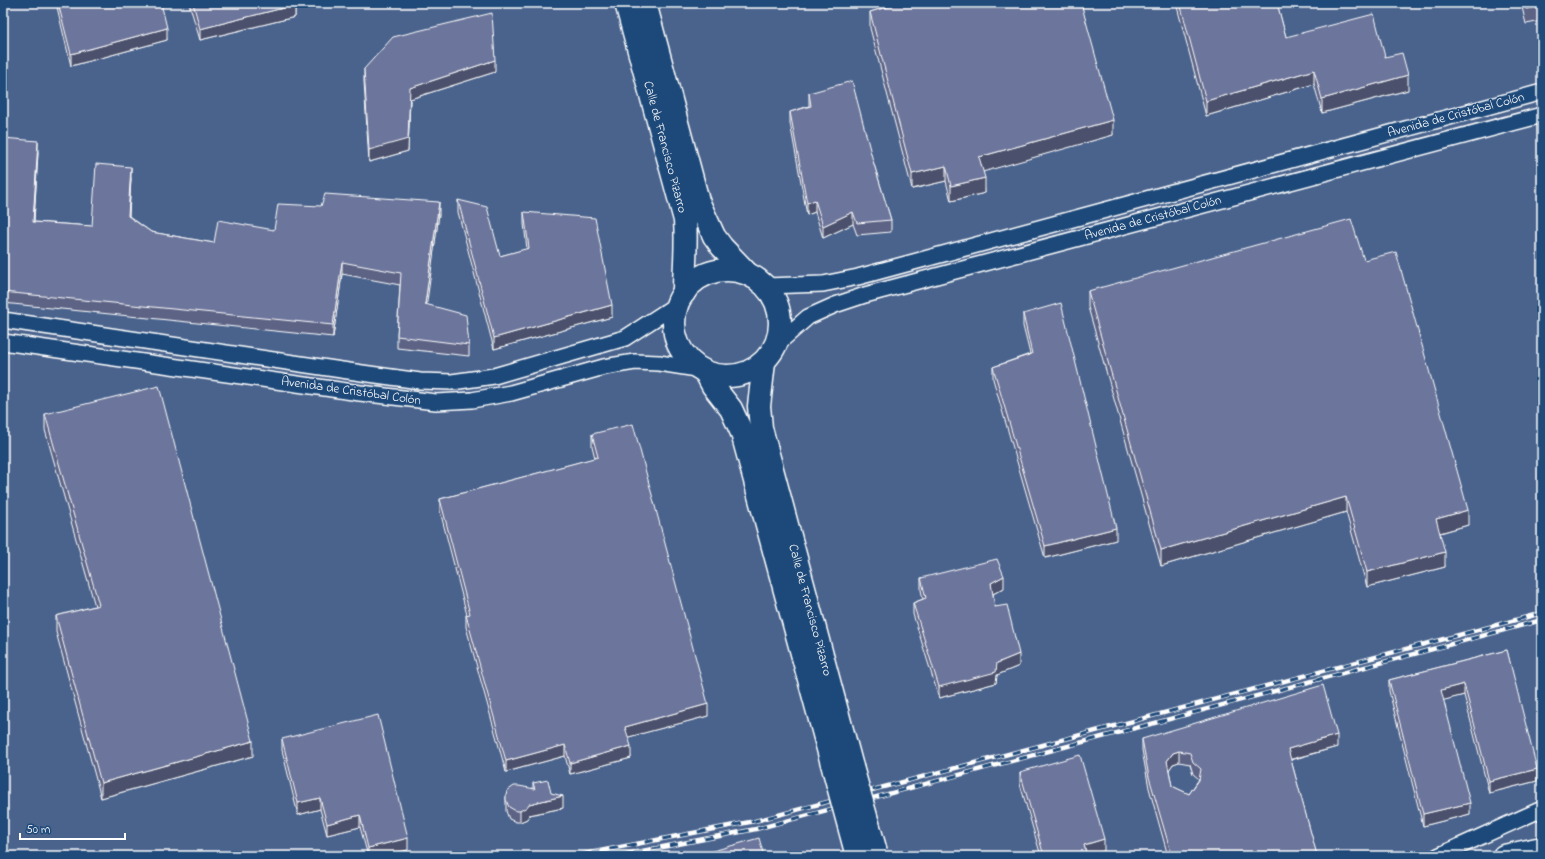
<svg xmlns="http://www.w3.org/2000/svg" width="1545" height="859" font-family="'Indie Flower',sans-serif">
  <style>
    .built { fill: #4a638d }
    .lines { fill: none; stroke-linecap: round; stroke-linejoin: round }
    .street-casing { stroke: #fff; stroke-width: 18 }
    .primary-casing { stroke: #fff; stroke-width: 25 }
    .street { stroke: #1f4a7a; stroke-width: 15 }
    .primary { stroke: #1f4a7a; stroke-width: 22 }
    .rail-casing { stroke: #fff; stroke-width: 4.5 }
    .rail { stroke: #1f4a7a; stroke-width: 3; stroke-dasharray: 9; stroke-linecap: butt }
    .primary-bridge-casing { stroke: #fff; stroke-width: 25; stroke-linecap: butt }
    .primary-bridge { stroke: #1f4a7a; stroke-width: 22 }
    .wall { fill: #5d6485; stroke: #fff; fill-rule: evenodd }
    .shaded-wall { fill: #4c516c; stroke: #fff }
    .building { fill: #6c749b; stroke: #fff; fill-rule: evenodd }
    .labels { text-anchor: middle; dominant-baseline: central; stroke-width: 3; stroke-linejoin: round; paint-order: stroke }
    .street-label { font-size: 13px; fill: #fff; stroke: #1f4a7a }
  </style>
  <rect width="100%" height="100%" fill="#365784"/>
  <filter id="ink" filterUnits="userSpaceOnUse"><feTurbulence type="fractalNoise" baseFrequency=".025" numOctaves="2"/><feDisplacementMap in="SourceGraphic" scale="8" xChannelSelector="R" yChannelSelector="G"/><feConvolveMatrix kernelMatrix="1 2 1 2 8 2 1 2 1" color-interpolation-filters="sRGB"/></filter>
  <g filter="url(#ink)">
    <polygon class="built" points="3,3 1542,3 1542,839 1507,856 3,856"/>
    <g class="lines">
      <defs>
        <g id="street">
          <polyline points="766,286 823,284 858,277 1542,92"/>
          <polyline points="3,320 362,373 420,381 452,382 494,376 625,338 679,303"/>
          <polyline points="3,342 360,393 436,402 472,400 511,393 604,367 635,362 659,363 697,369"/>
          <polyline points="776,345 808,317 835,305 865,295 1542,115"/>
          <polyline points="1438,856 1542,809"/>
        </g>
        <g id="primary">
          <path d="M626,3L685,220C687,245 684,269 684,293"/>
          <polyline points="645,3 698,201 714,236 722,247 746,272"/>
          <circle cx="727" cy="323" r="53"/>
          <polyline points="764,362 759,406 761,428 852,767"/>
          <polyline points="706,373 713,386 731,409 742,433 834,771"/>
          <polyline points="1504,856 1542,848"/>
        </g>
      </defs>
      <use href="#street" class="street-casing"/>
      <use href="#primary" class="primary-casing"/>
      <use href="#street" class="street"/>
      <use href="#primary" class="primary"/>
      <defs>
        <g id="rail">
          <polyline points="574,856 755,821 1542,613"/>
          <polyline points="616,856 756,829 1542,620"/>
        </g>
      </defs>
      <use href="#rail" class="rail-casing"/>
      <use href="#rail" class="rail"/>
      <defs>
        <g id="primary-bridge">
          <polyline points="852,767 876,852"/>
          <polyline points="834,771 857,856"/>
        </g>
      </defs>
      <use href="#primary-bridge" class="primary-bridge-casing"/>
      <use href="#primary-bridge" class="primary-bridge"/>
    </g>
    <g class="wall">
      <polygon points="56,3 161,3 167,40 71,66"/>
      <polygon points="189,3 295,3 295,17 200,40"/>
      <polygon points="889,3 1081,3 1113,135 983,171 985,193 951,201 946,181 912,189 870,28 870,12 890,6"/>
      <polygon points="1176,3 1277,3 1286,37 1408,90 1322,113 1314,84 1206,116"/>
      <polygon points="1521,3 1542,3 1542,21 1526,24"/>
      <polygon points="364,69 495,72 410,99 408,151 369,162 364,81"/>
      <polygon points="809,93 873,161 891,220 891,232 857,235 853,224 823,238 815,212 807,215 790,123 790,112 809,106"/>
      <polygon points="3,138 38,152 34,222 92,226 131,178 129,216 151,232 214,243 274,230 439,214 426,305 469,345 469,356 397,348 397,336 400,285 342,274 333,337 3,303"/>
      <polygon points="458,200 500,256 527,249 524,224 524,212 612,317 494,349 458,212"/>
      <polygon points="1364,260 1468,525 1440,533 1445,567 1367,587 1346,512 1161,566 1088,307 1088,291"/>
      <polygon points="1023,314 1116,540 1045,558 993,379 993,367 1030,354 1023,326"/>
      <polygon points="45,414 253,756 101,798 56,632 56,616 95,606 45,430"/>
      <polygon points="592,434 708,716 628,737 631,758 570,774 565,756 506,772 466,627 466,615 467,615 440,511 440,499 595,458 592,446"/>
      <polygon points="921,578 1004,588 993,594 995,607 1019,666 997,675 996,683 939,698 913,614 913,603 923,599 921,590"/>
      <polygon points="1507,650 1537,781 1489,793 1464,695 1443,700 1470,814 1423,826 1389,691 1389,680"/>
      <polygon points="282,739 408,850 382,856 368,856 360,827 327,835 320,809 298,815 282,750"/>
      <path d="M1142,739L1337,747L1291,760L1317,856H1168L1149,788L1142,750ZM1179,762L1190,764L1193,774L1199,779L1189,794L1172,786L1169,770L1173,764Z"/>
      <polygon points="1020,772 1104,851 1087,856 1041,856 1020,784"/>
      <polygon points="533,783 551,793 563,808 529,815 527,819 520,822 516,822 509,819 506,811 506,796 533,789"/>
    </g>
    <g class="shaded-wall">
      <polygon points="295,5 295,17 200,40 200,29"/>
      <polygon points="167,28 167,40 71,66 71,54"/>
      <polygon points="495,60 495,72 410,99 408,151 369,162 369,150 410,88"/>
      <polygon points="1314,70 1314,84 1206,116 1206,101"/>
      <polygon points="1408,75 1408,90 1322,113 1322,99"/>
      <polygon points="1113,120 1113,135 979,173 979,157"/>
      <polygon points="38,141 38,152 33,234 33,222"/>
      <polygon points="946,166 946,181 912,189 912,174"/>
      <polygon points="131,167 131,178 128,227 128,216"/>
      <polygon points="985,178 985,193 951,201 951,186"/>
      <polygon points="815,200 815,212 807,215 807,203"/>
      <polygon points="439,202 439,214 425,316 425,304"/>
      <polygon points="853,212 853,224 823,238 823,226"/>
      <polygon points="342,262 342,274 333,337 333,325"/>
      <polygon points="612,305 612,317 494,349 494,338"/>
      <polygon points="1346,497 1346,512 1161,566 1161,550"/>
      <polygon points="1468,510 1468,525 1436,534 1436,519"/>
      <polygon points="1116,528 1116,540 1045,558 1045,546"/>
      <polygon points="1445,552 1445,567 1367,587 1367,572"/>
      <polygon points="1004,576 1004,588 991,595 991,583"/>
      <polygon points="1019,654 1019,666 997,675 996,683 939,698 939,687"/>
      <polygon points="1464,684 1464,695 1441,701 1441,690"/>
      <polygon points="708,704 708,716 625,738 625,727"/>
      <polygon points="1337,735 1337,747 1288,760 1288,749"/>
      <polygon points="253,741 253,756 101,798 101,783"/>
      <polygon points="565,745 565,756 506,772 506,761"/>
      <polygon points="631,746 631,758 570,774 570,763"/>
      <polygon points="1179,751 1179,762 1173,764 1167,773 1167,761 1173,753"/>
      <polygon points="1537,769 1537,781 1489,793 1489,781"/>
      <polygon points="563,796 563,808 529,815 527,819 520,822 520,811 529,804"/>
      <polygon points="320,798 320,809 298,815 298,803"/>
      <polygon points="1470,803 1470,814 1423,826 1423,814"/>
      <polygon points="360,815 360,827 327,835 327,824"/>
      <polygon points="408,838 408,850 382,856 368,856 368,848"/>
      <polygon points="1104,839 1104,851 1087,856 1084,845"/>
    </g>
    <g class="building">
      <polygon points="58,3 161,3 167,28 71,54"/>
      <polygon points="193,3 295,3 295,5 200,29"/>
      <polygon points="893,3 1081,3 1113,120 979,157 985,178 951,186 946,166 912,174 870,12 894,5"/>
      <polygon points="1180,3 1277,3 1286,37 1374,14 1385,57 1402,53 1408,75 1322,99 1314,70 1206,101"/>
      <polygon points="1524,3 1542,3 1542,6 1526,9"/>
      <polygon points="492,13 495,60 410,88 408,139 369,150 364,69 393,37"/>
      <polygon points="852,81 873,161 891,220 857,223 853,212 823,226 815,200 807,203 790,112 811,106 809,93"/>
      <polygon points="3,138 38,141 33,222 92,226 96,164 131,167 128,216 151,232 214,243 218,220 274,230 278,204 321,206 325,194 439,202 425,304 466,315 469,345 397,336 401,273 342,262 333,325 3,292"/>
      <polygon points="458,200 487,207 500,256 529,248 524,212 595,218 612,305 494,338"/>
      <polygon points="1351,219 1364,260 1396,252 1468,510 1436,519 1445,552 1367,572 1346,497 1161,550 1088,291"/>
      <polygon points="1061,303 1116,528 1045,546 993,367 1032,354 1023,314"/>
      <polygon points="159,386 253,741 101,783 56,616 99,605 45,414"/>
      <polygon points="633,424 708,704 625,727 631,746 570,763 565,745 506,761 466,615 470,614 440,499 598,457 592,434"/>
      <polygon points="997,559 1004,576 991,583 995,607 1007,605 1019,654 997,663 996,672 939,687 913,603 926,598 921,578"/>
      <polygon points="1507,650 1537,769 1489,781 1464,684 1441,690 1470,803 1423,814 1389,680"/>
      <path d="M1323,685L1337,735L1288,749L1317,855L1312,856H1172L1149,777L1142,739ZM1179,751L1190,753L1193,762L1201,769L1199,780L1189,794L1172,786L1167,761L1173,753Z"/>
      <polygon points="378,715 408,838 368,848 360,815 327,824 320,798 298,803 282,739"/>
      <polygon points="1080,755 1104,839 1084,845 1087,856 1046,856 1046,855 1044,856 1020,772"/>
      <polygon points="548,780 551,793 563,796 529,804 527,807 520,811 516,811 509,807 506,800 506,796 507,791 514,786 519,786 535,789 533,783"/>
      <polygon points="759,838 764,856 695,856"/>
    </g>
  </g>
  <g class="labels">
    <g class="street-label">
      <text transform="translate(1456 115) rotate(-15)">Avenida de Cristóbal Colón</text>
      <text transform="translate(665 147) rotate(75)">Calle de Francisco Pizarro</text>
      <text transform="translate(1153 218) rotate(-15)">Avenida de Cristóbal Colón</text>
      <text transform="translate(351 391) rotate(8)">Avenida de Cristóbal Colón</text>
      <text transform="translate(810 610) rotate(75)">Calle de Francisco Pizarro</text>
    </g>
  </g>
  <rect width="1545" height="859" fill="none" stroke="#1f4a7a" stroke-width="16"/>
  <rect x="8" y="8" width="1529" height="843" fill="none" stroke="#fff" stroke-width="1.5" filter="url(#ink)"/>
  <path d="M20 833v6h105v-6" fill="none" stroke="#ffffff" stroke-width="2"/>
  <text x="26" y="833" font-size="12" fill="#ffffff" stroke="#1f4a7a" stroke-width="3" paint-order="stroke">50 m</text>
</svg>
